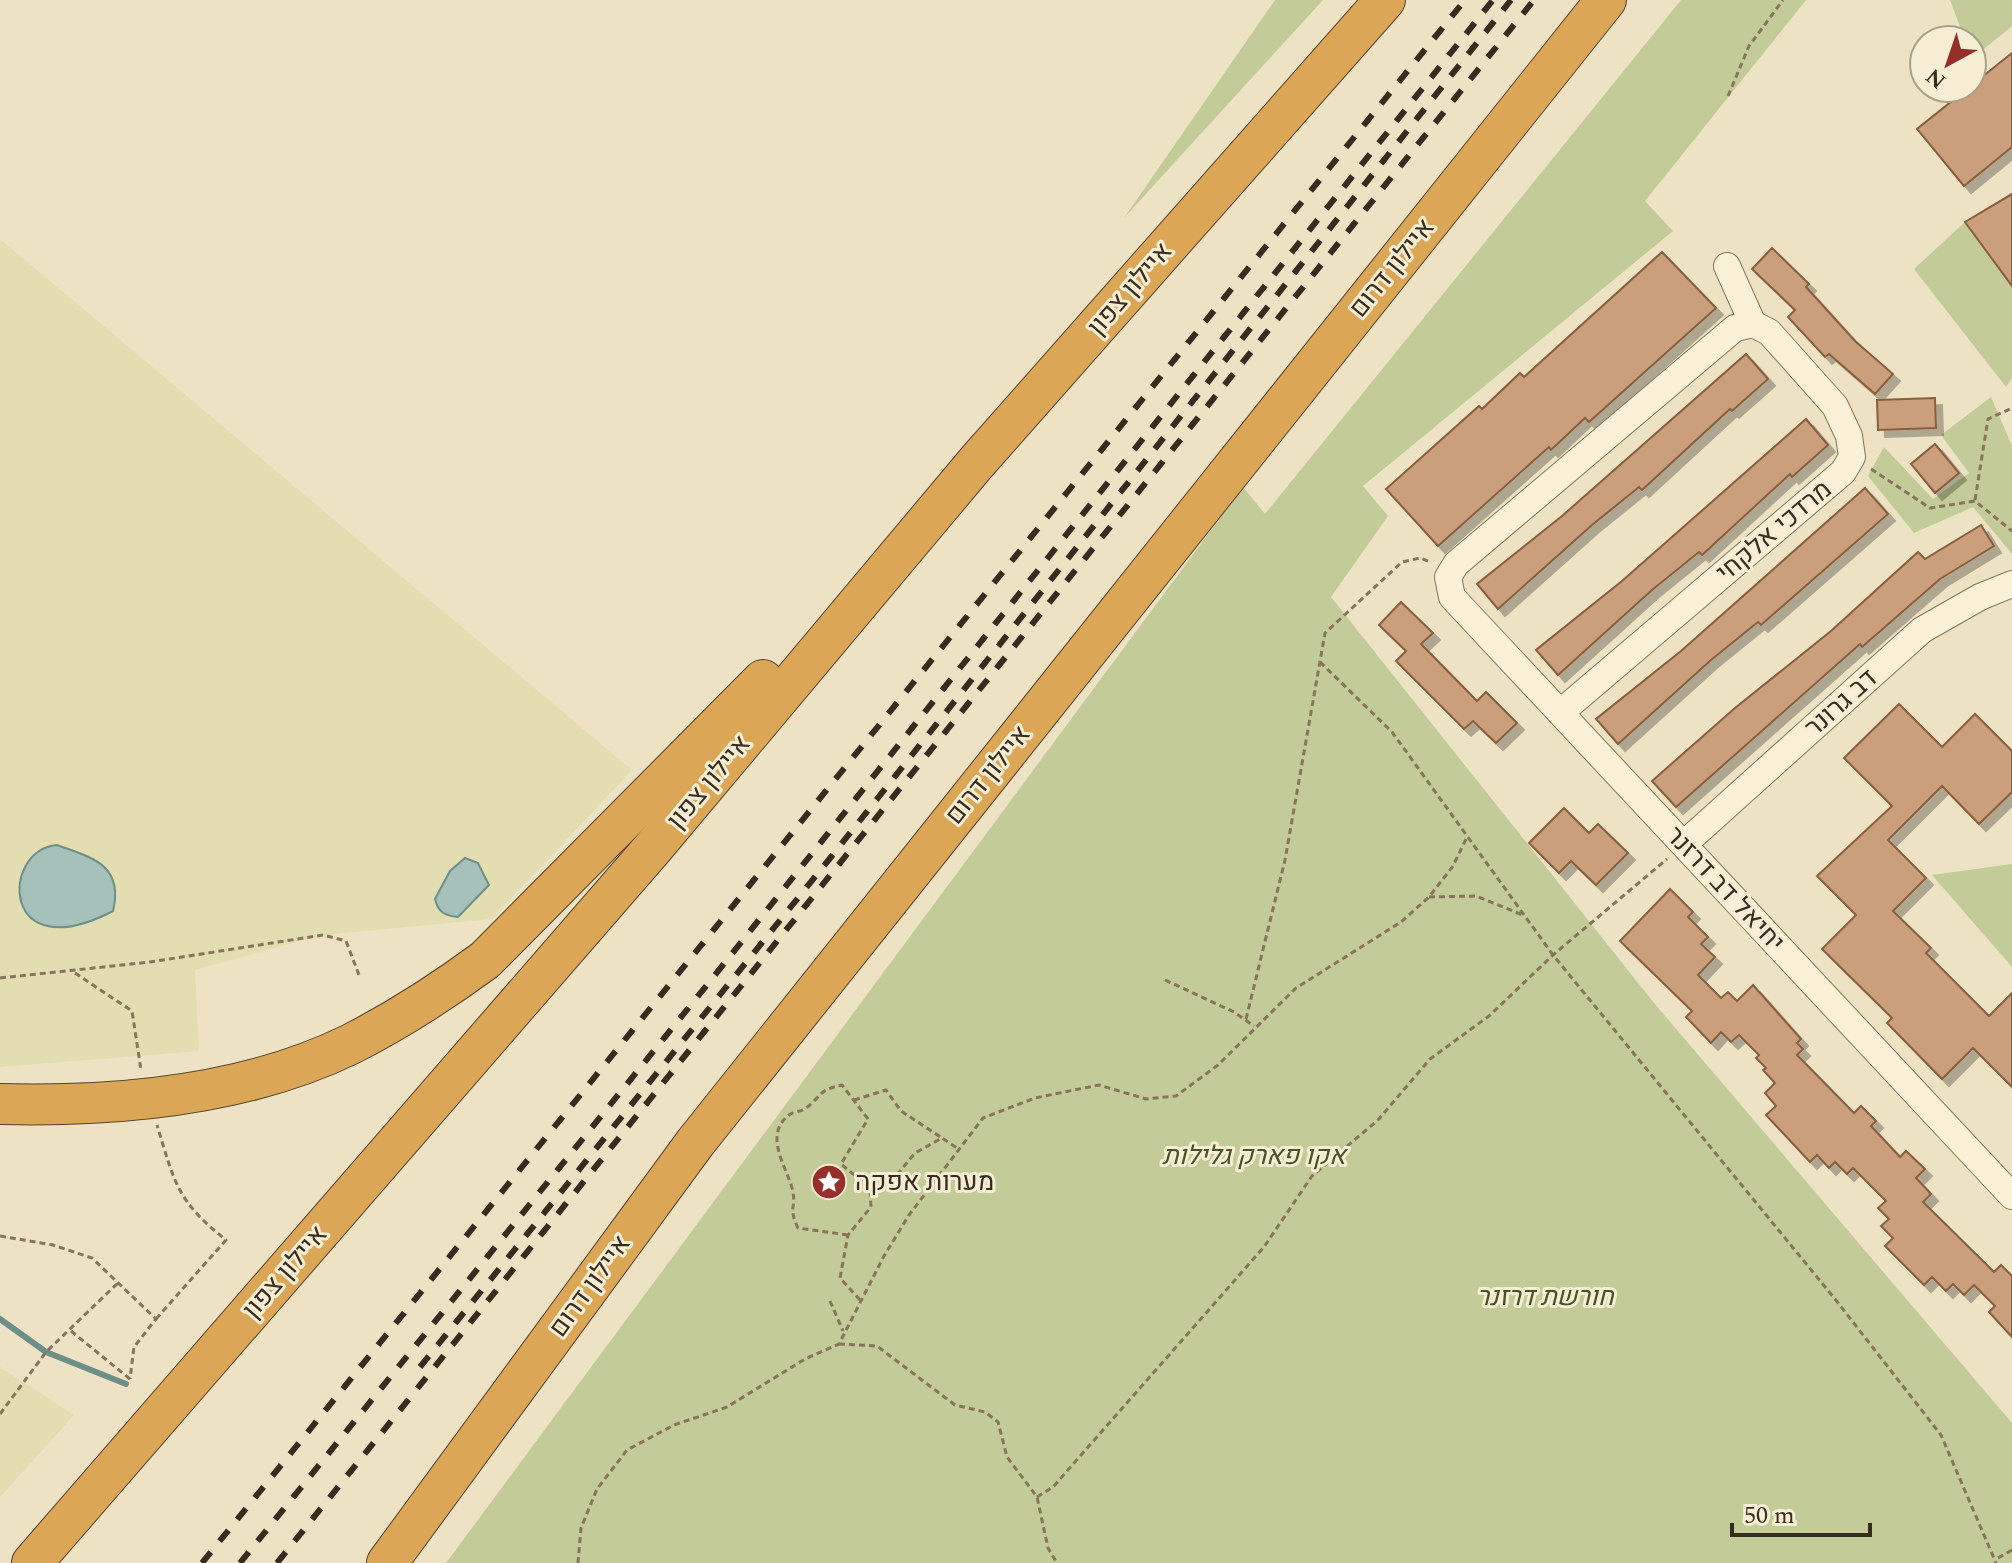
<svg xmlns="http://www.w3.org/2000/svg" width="2012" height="1563" font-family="Spectral,Heebo,serif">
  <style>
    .farmland { fill: #e3ddb2 }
    .green { fill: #c3cb98 }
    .water { fill: #a6c1ba; stroke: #6d8f88; stroke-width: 2 }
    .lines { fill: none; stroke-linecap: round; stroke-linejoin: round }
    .stream { stroke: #6d8f88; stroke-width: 6 }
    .building { fill: #cb9f7b; stroke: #875f41; stroke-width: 2; filter: url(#shadow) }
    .minor-casing { stroke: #88745b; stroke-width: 28 }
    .highway-casing { stroke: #56422f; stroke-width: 42 }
    .path { stroke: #88745b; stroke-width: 3; stroke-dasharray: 6 4; stroke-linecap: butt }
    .minor { stroke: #f8f0d7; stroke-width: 26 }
    .highway { stroke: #dba656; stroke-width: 40 }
    .rail { stroke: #382c1f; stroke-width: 6; stroke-dasharray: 14 14; stroke-linecap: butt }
    .labels { text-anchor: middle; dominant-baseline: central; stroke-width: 6; stroke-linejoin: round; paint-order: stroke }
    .street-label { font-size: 26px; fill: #382c1f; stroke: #f5edd4 }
    .park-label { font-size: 26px; font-style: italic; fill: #475425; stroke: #f5edd4 }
    .poi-label { font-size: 26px; fill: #382c1f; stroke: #f5edd4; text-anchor: start }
  </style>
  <defs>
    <filter id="shadow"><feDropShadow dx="7" dy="7" stdDeviation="0" flood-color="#0004"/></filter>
  </defs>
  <rect width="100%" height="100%" fill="#ede3c4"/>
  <g class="farmland">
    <polygon points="0,239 632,770 492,919 323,935 195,970 199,1051 0,1067"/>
    <polygon points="0,1367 74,1415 0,1497"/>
  </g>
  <g class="green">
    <polygon points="1275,0 1323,0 1124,218"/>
    <polygon points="1681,0 1806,0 1645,201 1673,231 1363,486 1388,516 1331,597 1654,1003 2012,1423 2012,1563 446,1563 1243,487 1265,514"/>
    <polygon points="1950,0 2012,0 2012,26 1973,58 1972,40 1965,40"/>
    <polygon points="1965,222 2012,286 2012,378 2006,387 1914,269"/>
    <polygon points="1991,397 2012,446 2012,554 1973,507 1914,533 1868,476 1884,447 1933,499 1969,473 1941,435"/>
    <polygon points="2012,864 2012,967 1932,875"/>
  </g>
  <g class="water">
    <path d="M57,845C93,858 124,865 113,911C0,970 0,850 57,845Z"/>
    <path d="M465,858L478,863L489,885L458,917C445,916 438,912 435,899L450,871Z"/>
  </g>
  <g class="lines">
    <polyline class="stream" points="0,1319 46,1352 126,1384"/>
  </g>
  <g class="building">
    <polygon points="2012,53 2012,147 1964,186 1917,129"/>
    <polygon points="2012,194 2012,286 1965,222"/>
    <polygon points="1772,248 1809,284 1806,287 1855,341 1893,374 1875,394 1829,354 1825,357 1788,317 1795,310 1752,269"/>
    <polygon points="1662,252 1716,308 1589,422 1585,418 1551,450 1549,447 1438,546 1386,489 1479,406 1482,409 1520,373 1524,377"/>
    <polygon points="1746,354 1768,379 1732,411 1730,409 1642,490 1639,487 1592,525 1498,609 1477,584 1562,516"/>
    <polygon points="1935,398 1936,428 1878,430 1877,400"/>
    <polygon points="1806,419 1828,445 1792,477 1790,474 1702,555 1699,552 1652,590 1558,675 1536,650 1622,581"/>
    <polygon points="1935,444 1959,473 1935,493 1911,464"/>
    <polygon points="1865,488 1888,514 1761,625 1758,622 1711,660 1618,744 1596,719 1681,651"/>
    <polygon points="1981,525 1994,546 1940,579 1862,647 1860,644 1676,807 1652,781 1735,708 1831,631 1918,552 1925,559"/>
    <polygon points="1401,602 1433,633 1421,644 1477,701 1486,692 1517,723 1496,743 1473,721 1464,729 1396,661 1406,651 1379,625"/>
    <polygon points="1899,704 1942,747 1975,714 2012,751 2012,792 1979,824 1942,786 1888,840 1926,878 1893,911 1931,948 1926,953 1989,1016 2012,993 2012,1087 1973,1048 1942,1079 1887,1023 1892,1018 1822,949 1856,915 1817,876 1892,806 1844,758"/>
    <polygon points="1564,808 1589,833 1598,824 1628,853 1596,885 1571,861 1559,873 1529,843"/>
    <polygon points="1670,889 1693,912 1688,917 1708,937 1701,944 1715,957 1698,975 1721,998 1728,992 1737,1001 1753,985 1801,1039 1797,1043 1803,1049 1797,1055 1854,1113 1861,1106 1876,1121 1871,1126 1900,1157 1906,1151 1925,1169 1916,1178 1931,1194 1923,1202 1994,1272 2001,1265 2012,1276 2012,1337 1989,1312 1995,1306 1974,1285 1964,1295 1953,1284 1946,1291 1932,1277 1924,1285 1885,1246 1893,1238 1881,1226 1889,1219 1878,1208 1886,1201 1853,1168 1847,1174 1835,1162 1829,1168 1817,1155 1810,1162 1766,1115 1776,1106 1765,1093 1775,1083 1763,1070 1766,1068 1756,1058 1759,1055 1739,1035 1731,1042 1721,1032 1711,1043 1686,1017 1692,1011 1620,941"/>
  </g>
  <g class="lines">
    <defs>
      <g id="minor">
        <polyline points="1753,324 1735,328 1456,564 1448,577 1452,597 2012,1196"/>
        <polyline points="1561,712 1843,472 1852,457 1849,436 1835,406 1769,332 1753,324 1727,266"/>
        <polyline points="1684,844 1922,630 1980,597 2012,584"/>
      </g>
      <g id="highway">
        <path d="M0,1104C116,1107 245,1096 351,1044C398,1020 443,991 485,960L763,680"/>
        <polyline points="32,1563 653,848 976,463 1385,0"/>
        <polyline points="387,1563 695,1143 1606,0"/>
      </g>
    </defs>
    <use href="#minor" class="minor-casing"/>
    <use href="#highway" class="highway-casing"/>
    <g class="path">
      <polyline points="1728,96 1749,46 1783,0"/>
      <polyline points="1871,469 1930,508 1975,501 2012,531"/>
      <polyline points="1975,500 1988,419 2012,408"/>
      <polyline points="1320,662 1392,732 1553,955 1835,1299 1941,1435 1996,1563"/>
      <polyline points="1429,897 1476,896 1525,916"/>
      <polyline points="75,973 132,1011 141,1070"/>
      <polyline points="0,978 150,962 323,935 346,941 359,975"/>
      <polyline points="1165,980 1234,1012 1254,1026"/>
      <polyline points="1246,1019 1285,860 1325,633 1402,562 1420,558 1430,562"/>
      <polyline points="854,1100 886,1090 901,1111 942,1138"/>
      <path d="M848,1235L798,1228C788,1207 796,1209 793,1192C788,1168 762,1136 789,1115C794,1111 802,1112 806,1108C823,1095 818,1090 842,1085L868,1119L841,1164L870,1188"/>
      <polyline points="0,1236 53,1245 92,1258 156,1319 134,1347 130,1379"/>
      <polyline points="860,1300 840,1278 848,1235 871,1207 870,1188 891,1182 915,1153 942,1138 960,1150"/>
      <polyline points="830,1301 843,1331"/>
      <path d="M156,1319L226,1240C177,1201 175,1184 157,1125"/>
      <polyline points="71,1331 130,1379"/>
      <polyline points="839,1344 877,1346 955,1405 985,1412 998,1422 1007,1457 1037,1497 1048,1548 1057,1563"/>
      <polyline points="0,1414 46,1352 120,1281"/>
      <polyline points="1037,1497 1053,1487 1264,1247 1312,1176 1378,1120 1430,1059 1489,1016 1553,955 1667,859"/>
      <polyline points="1998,1558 2012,1550"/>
      <polyline points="578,1563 581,1528 597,1489 627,1450 674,1425 727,1407 805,1359 839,1344 884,1256 909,1215 983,1118 1035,1098 1099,1085 1146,1099 1176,1096 1218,1065 1296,988 1401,922 1429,897 1453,866 1467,837"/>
    </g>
    <use href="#minor" class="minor"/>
    <use href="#highway" class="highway"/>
    <g class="rail">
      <polyline points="420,1367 831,857 1511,0"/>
      <polyline points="202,1563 1465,0"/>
      <polyline points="240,1563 711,980 1493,0"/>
      <polyline points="277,1563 1534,0"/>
    </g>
  </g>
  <defs>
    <symbol id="sight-disc" viewBox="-11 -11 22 22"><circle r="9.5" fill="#962f2c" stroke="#f5edd4"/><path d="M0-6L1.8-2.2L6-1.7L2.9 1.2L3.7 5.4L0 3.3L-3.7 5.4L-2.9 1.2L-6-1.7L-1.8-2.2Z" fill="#fff"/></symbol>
  </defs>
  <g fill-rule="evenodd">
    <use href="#sight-disc" x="809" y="1162" width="40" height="40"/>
  </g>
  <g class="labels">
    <g class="street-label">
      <text transform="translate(1392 268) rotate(-51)">איילון דרום</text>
      <text transform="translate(1130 289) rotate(-49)">איילון צפון</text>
      <text transform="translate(1774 531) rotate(-40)">מרדכי אלקחי</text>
      <text transform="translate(1841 703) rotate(-42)">דב גרונר</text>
      <text transform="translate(988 775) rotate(-51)">איילון דרום</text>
      <text transform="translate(709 782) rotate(-50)">איילון צפון</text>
      <text transform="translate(1725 889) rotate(47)">יחיאל דב דרזנר</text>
      <text transform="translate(285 1272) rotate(-49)">איילון צפון</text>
      <text transform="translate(590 1286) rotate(-54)">איילון דרום</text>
    </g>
    <g class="park-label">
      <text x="1254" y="1156">אקו פארק גלילות</text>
      <text x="1545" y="1297">חורשת דרזנר</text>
    </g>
    <g class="poi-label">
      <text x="855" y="1182">מערות אפקה</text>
    </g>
  </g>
  <g transform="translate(1948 64) rotate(220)"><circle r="38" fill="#f5edd4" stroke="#a9a08c" stroke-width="2"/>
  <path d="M0-6L14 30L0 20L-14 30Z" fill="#962f2c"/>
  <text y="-12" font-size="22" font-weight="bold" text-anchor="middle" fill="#382c1f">N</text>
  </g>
  <path d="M1732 1523v12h138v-12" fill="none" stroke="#382c1f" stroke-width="4"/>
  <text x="1744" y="1523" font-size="24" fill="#382c1f" stroke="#f5edd4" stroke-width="6" paint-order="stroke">50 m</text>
</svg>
